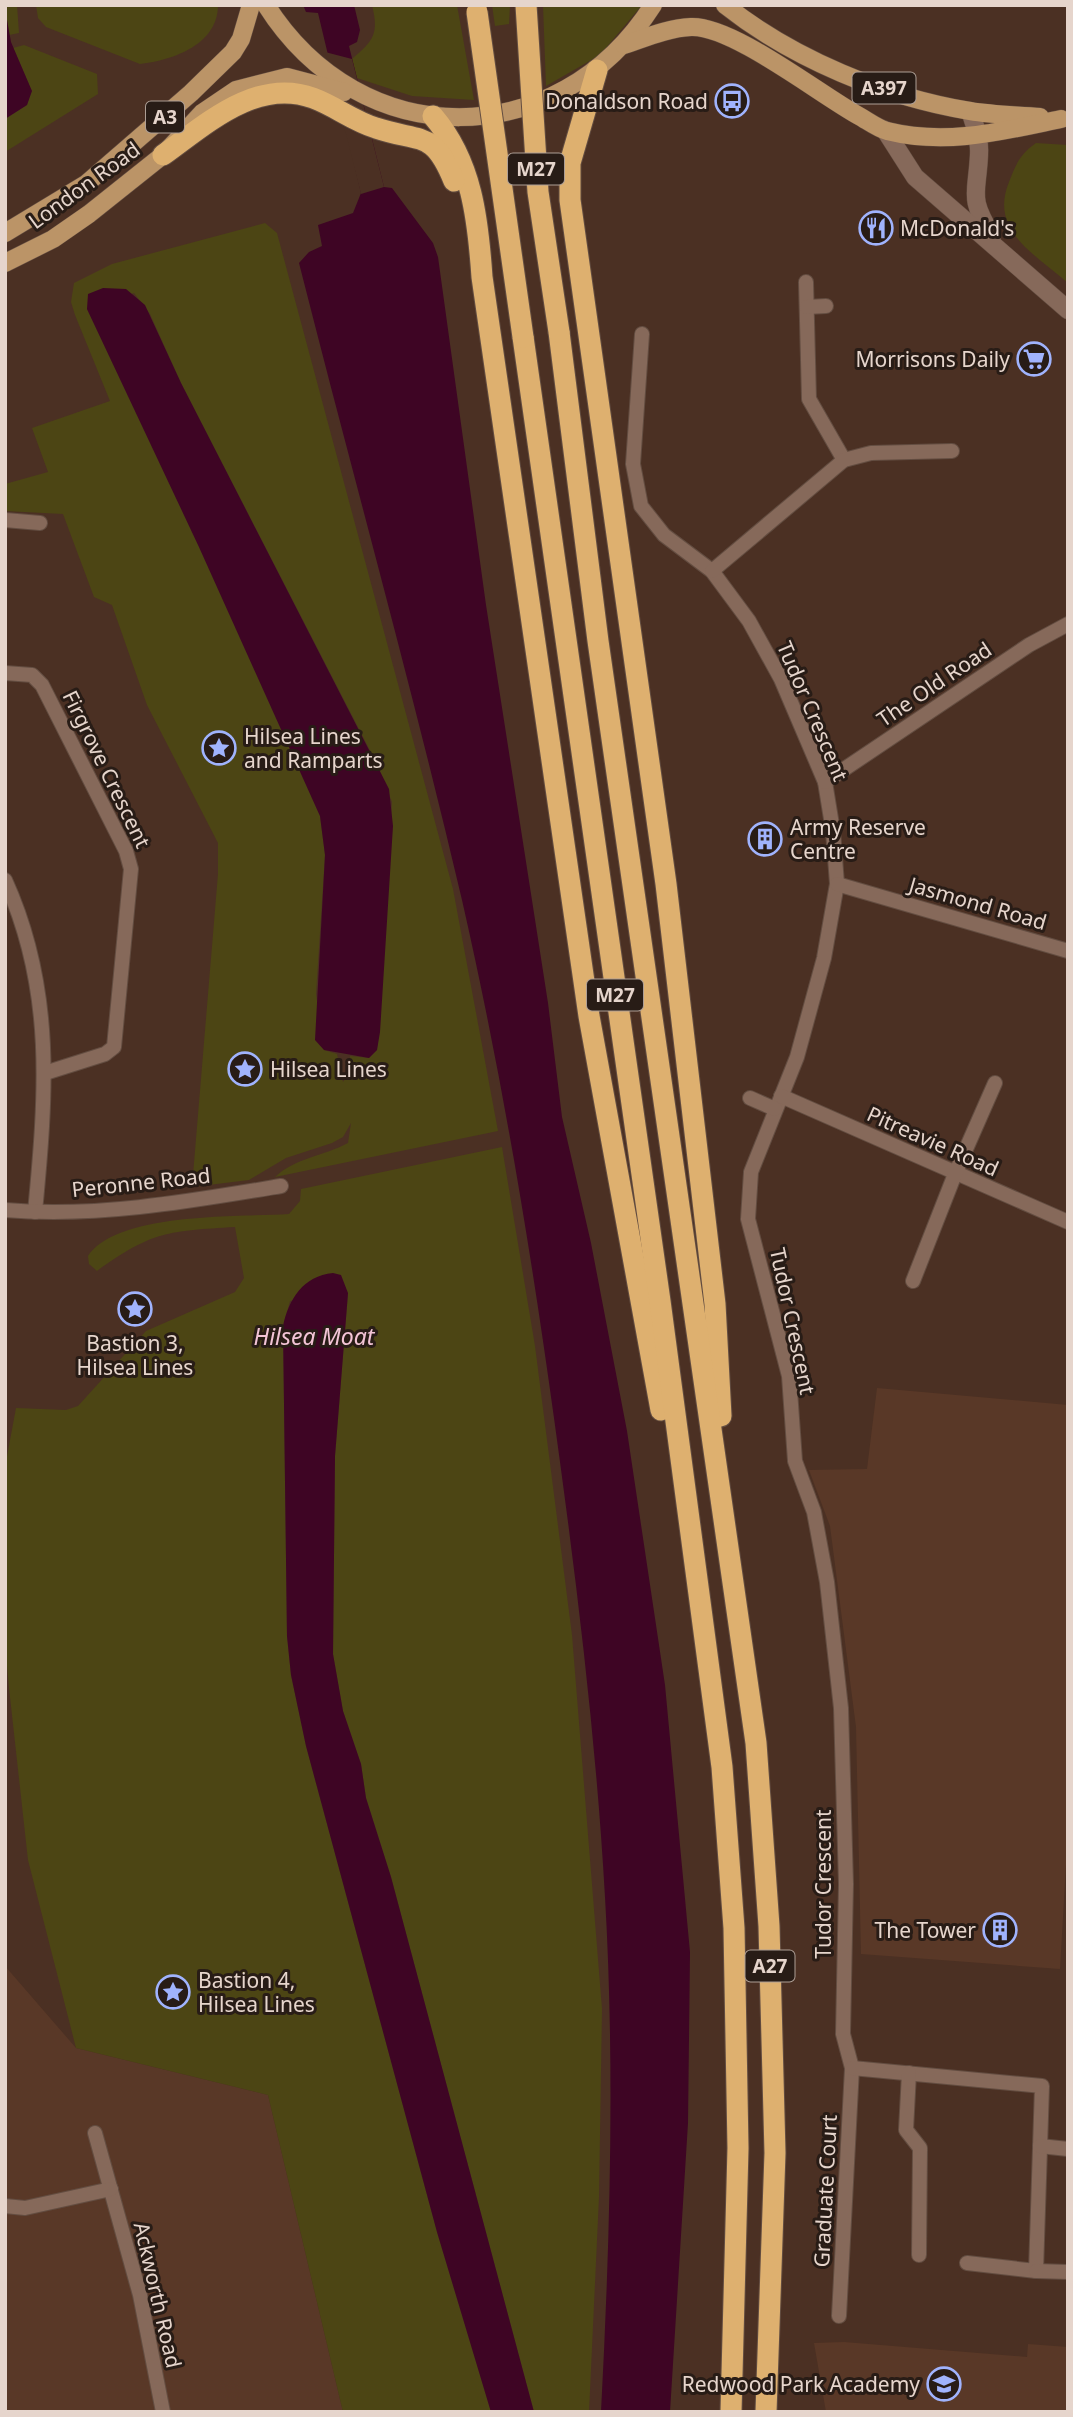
<svg xmlns="http://www.w3.org/2000/svg" width="1073" height="2417" font-family="'Noto Sans',sans-serif">
  <style>
    .built { fill: #593827 }
    .green { fill: #4c4514; fill-rule: evenodd }
    .water { fill: #3e0524 }
    .pier { fill: #4b3023 }
    .lines { fill: none; stroke-linecap: round; stroke-linejoin: round }
    .street-casing { stroke: #634d41; stroke-width: 16 }
    .secondary-casing { stroke: #634d41; stroke-width: 19 }
    .primary-casing { stroke: #634d41; stroke-width: 19 }
    .highway-casing { stroke: #634d41; stroke-width: 23 }
    .street { stroke: #86695a; stroke-width: 14 }
    .secondary { stroke: #86695a; stroke-width: 18 }
    .primary { stroke: #bb9467; stroke-width: 18 }
    .highway { stroke: #deb06f; stroke-width: 21 }
    .highway-bridge-casing { stroke: #634d41; stroke-width: 23; stroke-linecap: butt }
    .highway-bridge { stroke: #deb06f; stroke-width: 21 }
    .labels { text-anchor: middle; dominant-baseline: central; stroke-width: 6; stroke-linejoin: round; paint-order: stroke }
    .shield { fill: #281c16; stroke: #ad9e95; stroke-width: 2 }
    .shield-label { font-size: 19px; font-weight: bold; fill: #e6d5cc }
    .poi-label { font-size: 21px; fill: #e6d5cc; stroke: #281c16; text-anchor: start }
    .street-label { font-size: 21px; fill: #e6d5cc; stroke: #281c16 }
    .water-label { font-size: 23px; font-style: italic; fill: #f3c4d6; stroke: #281c16 }
  </style>
  <rect width="100%" height="100%" fill="#4b3023"/>
  <g class="built">
    <polygon points="877,1388 1068,1405 1068,1830 1060,1969 861,1954 856,1727 830,1526 809,1470 867,1469"/>
    <polygon points="5,1966 76,2048 268,2095 343,2412 5,2412"/>
    <polygon points="844,2342 1027,2357 1028,2344 1068,2347 1068,2412 826,2412 814,2343"/>
  </g>
  <g class="green">
    <polygon points="5,5 17,5 19,33 9,35"/>
    <path d="M36,5H218C218,44 174,60 140,64L46,27L38,18Z"/>
    <path d="M372,5H457L474,100L412,96L357,78L352,59C374,40 379,34 372,5Z"/>
    <polygon points="492,5 510,5 509,24 495,26"/>
    <polygon points="543,5 642,5 600,55 546,86"/>
    <polygon points="24,45 97,74 98,94 5,152 5,119 27,105 31,91 13,48"/>
    <path d="M1036,143L1068,145V283C1035,254 989,231 1009,182C1016,164 1020,154 1036,143Z"/>
    <path d="M265,223L277,233L453,889L498,1131L275,1177C295,1158 324,1156 348,1143L351,1123L343,1137L332,1143L286,1158L249,1180L192,1187L218,874V843L147,705L112,605L94,597L63,514L5,511V484L48,472L32,428L110,401L75,315L71,302L74,283L112,264ZM134,293L150,314L181,383L378,766L392,802L377,1050L369,1058L350,1056L351,1070L343,1082L337,1054L324,1050L316,994L325,855L320,816L199,547L87,309Z"/>
    <path d="M502,1147L535,1346L572,1635L602,2009L599,2197L589,2412H534L391,1877L366,1798L361,1764L343,1711L333,1654L335,1456L348,1293L290,1301L283,1326L287,1636L291,1675L306,1746L437,2232L491,2412H343L268,2095L76,2048L28,1860L9,1688L5,1644V1467L16,1408L66,1410L78,1406L146,1331L235,1292L244,1278L235,1227C169,1231 152,1231 97,1271L89,1264L88,1256C117,1212 239,1217 289,1214L300,1201L301,1189Z"/>
  </g>
  <g class="water">
    <path d="M303,5H354L360,30L357,42L349,46L384,187L392,188L433,243L438,257L486,605L548,1003L562,1117L591,1243L627,1431L665,1685L690,1952L688,2123L670,2412H601C610,2240 615,2069 605,1897C596,1737 576,1577 554,1418C530,1244 501,1071 462,900C412,687 353,476 299,263L309,252L322,246L318,225L353,213L361,193L318,13L306,12Z"/>
    <polygon points="5,9 11,42 32,91 27,105 5,119"/>
    <polygon points="103,288 126,289 145,305 181,383 389,789 393,826 380,1032 377,1050 369,1058 324,1050 315,1040 325,855 320,816 199,547 87,309 88,294"/>
    <path d="M333,1273L341,1275L348,1293L335,1456L333,1654L343,1711L361,1764L366,1798L391,1877L534,2412H491L437,2232L306,1746L291,1675L287,1636L283,1326C289,1299 303,1276 333,1273Z"/>
  </g>
  <polygon class="pier" points="325,52 352,59 384,187 361,194"/>
  <g class="lines">
    <defs>
      <g id="street">
        <polyline points="806,282 809,399 844,460"/>
        <polyline points="807,307 826,306"/>
        <polyline points="642,334 633,464 641,506 664,535 712,571 749,621 781,679 825,782 833,831 837,884 824,958 797,1057 751,1172 748,1219 789,1376 795,1461 814,1512 827,1582 841,1708 846,1884 843,2034 852,2068 839,2316"/>
        <polyline points="5,520 40,523"/>
        <polyline points="712,571 844,460 871,453 952,451"/>
        <polyline points="5,673 32,675 42,685 126,851 131,869 114,1047 105,1054 45,1073"/>
        <polyline points="825,782 1029,645 1068,624"/>
        <path d="M5,880C55,990 46,1096 35,1212"/>
        <polyline points="837,884 1068,951"/>
        <polyline points="781,1096 1068,1222"/>
        <polyline points="750,1098 775,1109"/>
        <path d="M5,1210C96,1218 192,1201 281,1186"/>
        <polyline points="913,1281 955,1174 995,1083"/>
        <polyline points="852,2068 1042,2086 1036,2271 967,2263"/>
        <polyline points="909,2073 906,2130 920,2148 919,2255"/>
        <polyline points="95,2133 140,2295 163,2412"/>
        <polyline points="1040,2146 1068,2149"/>
        <polyline points="5,2206 25,2208 111,2189"/>
        <polyline points="1036,2271 1068,2272"/>
      </g>
      <g id="secondary">
        <path d="M970,111C975,125 980,140 979,155C977,196 968,196 992,236"/>
        <polyline points="885,130 915,177 1068,310"/>
      </g>
      <g id="primary">
        <path d="M266,5C361,155 558,154 653,5"/>
        <path d="M725,5C793,59 885,97 970,111C993,115 1017,115 1040,117"/>
        <path d="M624,45C645,38 668,28 691,27C732,25 819,94 859,116C868,121 877,128 887,131C947,146 1003,131 1061,119"/>
        <polyline points="5,233 86,184 191,93 233,52 241,39 251,5"/>
        <polyline points="5,263 53,239 89,214 163,155 202,113 236,90 287,77 344,92"/>
      </g>
      <g id="highway">
        <polyline points="597,70 570,163 570,200 666,884 715,1304 721,1416"/>
        <path d="M433,116C472,162 478,219 482,277L589,1016L661,1410"/>
        <path d="M163,155C205,125 256,77 313,98C335,106 353,121 376,128C421,143 433,129 454,181"/>
        <polyline points="559,332 598,641 756,1743 769,1926 775,2153 766,2412"/>
        <polyline points="523,337 660,1301 722,1767 734,1928 738,2148 731,2412"/>
      </g>
    </defs>
    <use href="#street" class="street-casing"/>
    <use href="#secondary" class="secondary-casing"/>
    <use href="#primary" class="primary-casing"/>
    <use href="#highway" class="highway-casing"/>
    <use href="#street" class="street"/>
    <use href="#secondary" class="secondary"/>
    <use href="#primary" class="primary"/>
    <use href="#highway" class="highway"/>
    <defs>
      <g id="highway-bridge">
        <polyline points="526,5 538,192 559,332"/>
        <polyline points="477,12 523,337"/>
      </g>
    </defs>
    <use href="#highway-bridge" class="highway-bridge-casing"/>
    <use href="#highway-bridge" class="highway-bridge"/>
  </g>
  <defs>
    <symbol id="bus-ring" viewBox="-11 -11 22 22"><circle r="9.5" fill="#281c16" stroke="#a0b3fd" stroke-width="1.5"/><path d="M-5-6H5V4H4V6H2V4H-2V6H-4V4H-5ZM-3.5-4V0h7V-4ZM-3.5 1.2v1.5H-2V1.2ZM2 1.2v1.5H3.5V1.2Z" fill="#a0b3fd"/></symbol>
    <symbol id="restaurant-ring" viewBox="-11 -11 22 22"><circle r="9.5" fill="#281c16" stroke="#a0b3fd" stroke-width="1.5"/><path d="M-5-6h1v4h1v-4h1v4h1v-4h1v5L-1.5 .5V6h-2V.5L-5-1ZM5-6V6H3V1.5H1.5Q1.5-4 5-6Z" fill="#a0b3fd"/></symbol>
    <symbol id="supermarket-ring" viewBox="-11 -11 22 22"><circle r="9.5" fill="#281c16" stroke="#a0b3fd" stroke-width="1.5"/><path d="M-6-5.5h2.5l.6 2H6L4.5 2H-2.5L-4.4-4H-6ZM-1.5 3.2a1.3 1.3 0 1 0 .1 0ZM3 3.2a1.3 1.3 0 1 0 .1 0Z" fill="#a0b3fd"/></symbol>
    <symbol id="sight-ring" viewBox="-11 -11 22 22"><circle r="9.5" fill="#281c16" stroke="#a0b3fd" stroke-width="1.5"/><path d="M0-6L1.8-2.2L6-1.7L2.9 1.2L3.7 5.4L0 3.3L-3.7 5.4L-2.9 1.2L-6-1.7L-1.8-2.2Z" fill="#a0b3fd"/></symbol>
    <symbol id="building-ring" viewBox="-11 -11 22 22"><circle r="9.5" fill="#281c16" stroke="#a0b3fd" stroke-width="1.5"/><path d="M-4-6H4V6H1V3H-1V6H-4ZM-2.5-4.3h1.7v1.8h-1.7ZM.8-4.3h1.7v1.8H.8ZM-2.5-1h1.7V.8h-1.7ZM.8-1h1.7V.8H.8Z" fill="#a0b3fd"/></symbol>
    <symbol id="school-ring" viewBox="-11 -11 22 22"><circle r="9.5" fill="#281c16" stroke="#a0b3fd" stroke-width="1.5"/><path d="M0-5L7-2L0 1L-7-2ZM-4 1L0 2.5L4 1V4Q0 6-4 4Z" fill="#a0b3fd"/></symbol>
  </defs>
  <g fill-rule="evenodd">
    <use href="#bus-ring" x="713" y="82" width="38" height="38"/>
    <use href="#restaurant-ring" x="857" y="209" width="38" height="38"/>
    <use href="#supermarket-ring" x="1015" y="340" width="38" height="38"/>
    <use href="#sight-ring" x="200" y="729" width="38" height="38"/>
    <use href="#building-ring" x="746" y="820" width="38" height="38"/>
    <use href="#sight-ring" x="226" y="1050" width="38" height="38"/>
    <use href="#sight-ring" x="116" y="1290" width="38" height="38"/>
    <use href="#building-ring" x="981" y="1911" width="38" height="38"/>
    <use href="#sight-ring" x="154" y="1973" width="38" height="38"/>
    <use href="#school-ring" x="925" y="2365" width="38" height="38"/>
  </g>
  <g class="labels">
    <g class="shield">
      <rect x="852.5" y="72.5" width="63" height="31" rx="5"/>
      <rect x="146" y="101.5" width="38" height="31" rx="5"/>
      <rect x="508" y="153.5" width="56" height="31" rx="5"/>
      <rect x="587" y="979.5" width="56" height="31" rx="5"/>
      <rect x="745.5" y="1950.5" width="49" height="31" rx="5"/>
    </g>
    <g class="shield-label">
      <text x="884" y="88">A397</text>
      <text x="165" y="117">A3</text>
      <text x="536" y="169">M27</text>
      <text x="615" y="995">M27</text>
      <text x="770" y="1966">A27</text>
    </g>
    <g class="poi-label">
      <text x="708" y="101" text-anchor="end">Donaldson Road</text>
      <text x="900" y="228">McDonald's</text>
      <text x="1010" y="359" text-anchor="end">Morrisons Daily</text>
      <text x="244" y="736">Hilsea Lines<tspan x="244" dy="24">and Ramparts</tspan></text>
      <text x="790" y="827">Army Reserve<tspan x="790" dy="24">Centre</tspan></text>
      <text x="270" y="1069">Hilsea Lines</text>
      <text x="135" y="1343" text-anchor="middle">Bastion 3,<tspan x="135" dy="24">Hilsea Lines</tspan></text>
      <text x="976" y="1930" text-anchor="end">The Tower</text>
      <text x="198" y="1980">Bastion 4,<tspan x="198" dy="24">Hilsea Lines</tspan></text>
      <text x="920" y="2384" text-anchor="end">Redwood Park Academy</text>
    </g>
    <g class="street-label">
      <text transform="translate(84 185) rotate(-36)">London Road</text>
      <text transform="translate(934 684) rotate(-34)">The Old Road</text>
      <text transform="translate(813 711) rotate(67)">Tudor Crescent</text>
      <text transform="translate(107 769) rotate(64)">Firgrove Crescent</text>
      <text transform="translate(978 903) rotate(16)">Jasmond Road</text>
      <text transform="translate(933 1141) rotate(24)">Pitreavie Road</text>
      <text transform="translate(141 1182) rotate(-6)">Peronne Road</text>
      <text transform="translate(793 1321) rotate(78)">Tudor Crescent</text>
      <text transform="translate(823 1884) rotate(-90)">Tudor Crescent</text>
      <text transform="translate(825 2191) rotate(-87)">Graduate Court</text>
      <text transform="translate(158 2295) rotate(77)">Ackworth Road</text>
    </g>
    <g class="water-label">
      <text x="314" y="1336">Hilsea Moat</text>
    </g>
  </g>
  <rect width="1073" height="2417" fill="none" stroke="#e6d5cc" stroke-width="14"/>
</svg>
